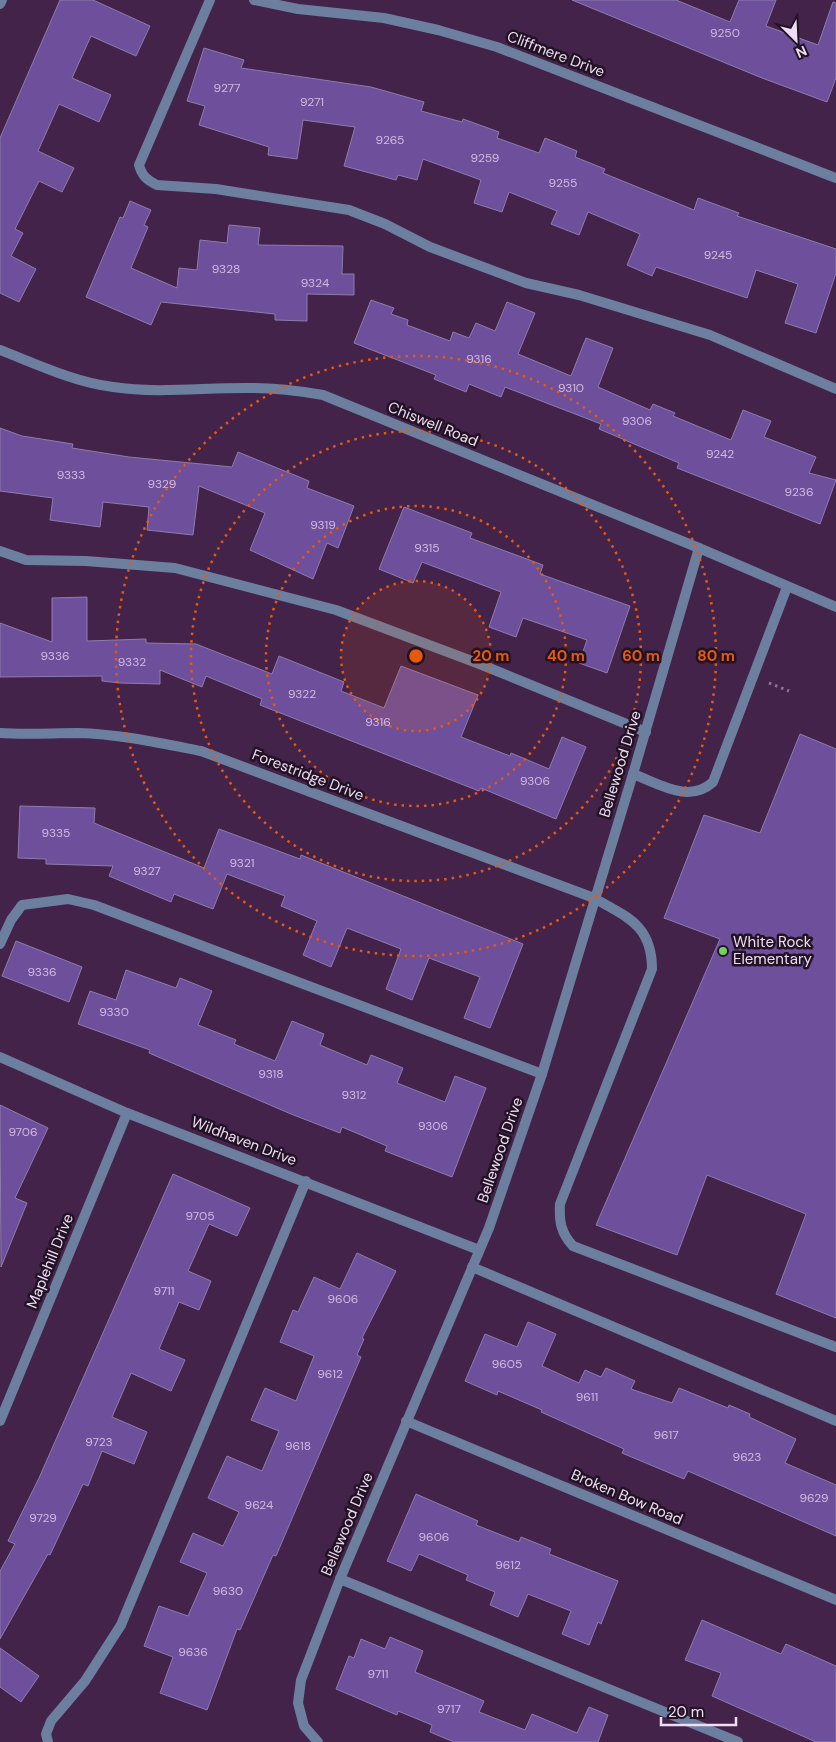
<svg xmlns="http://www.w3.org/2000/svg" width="836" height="1742" font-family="'DM Sans',sans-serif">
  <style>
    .building { fill: #6e4f9b; stroke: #8e7cae }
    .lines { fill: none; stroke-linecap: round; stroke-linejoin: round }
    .path { stroke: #8d7292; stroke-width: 3; stroke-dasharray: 2.5 4; stroke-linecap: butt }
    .service { stroke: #6c7f9f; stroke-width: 10 }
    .minor { stroke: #6c7f9f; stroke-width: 10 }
    .ring { fill: none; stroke: #e8590c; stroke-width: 2.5; stroke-dasharray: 2.5 5 }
    .poi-dot { fill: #70d35f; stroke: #211324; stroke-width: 2 }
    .labels { text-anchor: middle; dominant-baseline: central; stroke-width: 5; stroke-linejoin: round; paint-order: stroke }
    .number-label { font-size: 12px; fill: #d0b9de }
    .street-label { font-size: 15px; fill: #f0dcf4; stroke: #211324 }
    .poi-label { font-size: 15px; fill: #f0dcf4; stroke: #211324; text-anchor: start }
    .centre { fill: #e8590c; stroke: #211324; stroke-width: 2.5 }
    .ring-label { font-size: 15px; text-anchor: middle; font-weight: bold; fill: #e8590c; stroke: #211324; stroke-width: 5; stroke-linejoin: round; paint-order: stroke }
  </style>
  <rect width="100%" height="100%" fill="#432349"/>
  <g class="building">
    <polygon points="60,0 93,0 150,26 136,56 91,36 72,78 111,95 99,122 59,104 38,151 74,168 62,192 39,181 15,229 23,233 11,256 36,269 19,302 0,293 0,138"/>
    <polygon points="572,0 676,0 730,22 739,0 776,0 766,26 818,45 833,2 836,3 836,78 827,102 762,78"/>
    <polygon points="204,48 244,60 241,68 371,87 424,102 421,111 462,122 463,119 499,132 497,138 539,153 545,138 577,151 575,157 605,169 603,173 694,210 698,198 739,213 737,216 836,249 836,273 816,333 785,323 798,284 756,270 747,298 656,267 652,276 627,265 640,234 588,212 579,235 551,224 557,211 509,192 502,212 474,203 481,180 423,159 417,180 398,175 396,180 344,166 355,127 303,120 297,159 268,155 269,147 199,125 205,106 187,101"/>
    <polygon points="130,201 151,210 144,225 148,227 131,268 177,288 179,268 197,270 200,240 227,243 229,225 260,228 258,245 343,246 342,274 354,274 354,295 307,294 307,321 275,320 275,314 161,302 151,325 86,297 120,217 123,218"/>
    <polygon points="371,300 394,308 391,314 408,320 407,325 450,341 453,332 469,338 476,323 495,331 507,302 535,313 518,354 571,376 586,338 613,348 598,387 650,410 653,404 675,413 673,416 731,440 743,410 771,421 764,437 816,457 809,473 836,480 820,524 677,468 679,463 599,429 601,424 505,387 501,397 469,384 466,392 434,379 436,375 354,343"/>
    <polygon points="0,428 22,436 73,444 72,448 129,457 232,467 238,452 309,481 307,488 354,506 338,548 327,543 313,579 250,550 265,513 199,486 193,535 147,530 149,507 103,502 100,527 50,520 53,498 0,491"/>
    <polygon points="404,507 472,533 470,538 543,565 540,574 630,606 607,673 579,663 587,640 523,618 516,637 489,627 501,592 422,562 413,583 379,569"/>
    <polygon points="87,597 87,641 146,639 146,643 196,644 272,674 279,656 344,682 341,691 384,708 401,666 478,695 461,737 510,756 511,753 549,769 562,737 586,747 556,819 481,788 479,791 260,705 262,699 206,676 202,687 160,670 160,684 120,683 102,681 102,676 0,677 0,623 52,642 52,598"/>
    <polygon points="800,734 836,749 836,1318 776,1294 806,1214 707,1175 677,1255 596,1225 720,939 664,918 704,815 760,833"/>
    <polygon points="20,806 95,808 94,823 204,868 219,829 300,859 301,855 523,944 490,1028 464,1018 480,977 429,958 412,1000 386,989 401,949 347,928 331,967 303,955 317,921 281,906 285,896 227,874 213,909 174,894 171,902 109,876 113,866 46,864 46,859 18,858"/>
    <polygon points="16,941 82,967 69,1002 2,976"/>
    <polygon points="126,970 176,988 180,978 212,991 198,1025 236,1040 234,1044 275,1061 292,1021 324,1034 320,1045 367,1065 371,1055 403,1068 397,1083 445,1102 455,1076 486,1088 452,1177 385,1151 387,1146 342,1127 340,1133 291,1114 149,1053 150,1050 78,1024 90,991 116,1000"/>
    <polygon points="0,1105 48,1128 15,1198 27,1203 1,1267"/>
    <polygon points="173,1174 250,1208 237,1236 209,1224 188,1271 211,1281 199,1310 179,1302 159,1349 185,1360 171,1391 131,1373 112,1417 147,1432 134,1464 102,1451 88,1486 83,1484 50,1555 48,1554 0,1639 0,1571 15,1544 8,1541 39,1478"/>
    <polygon points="357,1253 396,1271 362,1338 364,1339 357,1355 361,1357 276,1556 273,1555 240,1630 237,1629 207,1710 160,1693 173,1657 144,1646 159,1606 188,1616 207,1573 180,1562 193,1533 223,1546 239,1512 208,1498 227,1456 262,1471 279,1431 251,1420 265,1388 296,1401 314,1356 280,1342 293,1310 298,1312 314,1277 340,1289"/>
    <polygon points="528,1322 556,1334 542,1366 579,1383 585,1370 601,1377 606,1368 635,1381 631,1389 672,1403 679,1388 728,1408 729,1405 750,1414 749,1417 796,1439 785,1463 836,1485 836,1536 688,1471 684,1479 622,1453 624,1449 541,1412 542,1410 498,1391 497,1395 465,1381 485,1334 517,1347"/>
    <polygon points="416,1494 478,1521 476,1525 519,1542 521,1537 551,1549 549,1554 618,1581 601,1624 598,1622 589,1645 562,1634 571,1611 528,1594 518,1617 490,1605 495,1592 466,1580 468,1575 419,1554 411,1571 387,1561"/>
    <polygon points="702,1620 781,1654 786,1644 836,1666 836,1742 816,1742 712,1696 721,1673 685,1660"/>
    <polygon points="390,1637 423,1651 415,1672 484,1701 479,1712 525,1730 532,1714 577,1733 589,1707 608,1715 598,1742 454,1742 430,1732 432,1725 398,1711 397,1715 336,1689 349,1656 354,1658 361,1639 385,1649"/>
    <polygon points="0,1648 39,1676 21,1702 0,1687"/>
  </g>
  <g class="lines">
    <polyline class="path" points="769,683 789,691"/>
    <g class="service">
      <path d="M210,0L139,165C142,176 147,180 157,185L216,189L349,210L385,224L430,247L526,283L579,295L710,335L836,389"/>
      <polyline points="0,551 26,560 86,561 175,568 336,610 477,663 646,732"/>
      <path d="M633,774C660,784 689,804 713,782L787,587"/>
      <path d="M594,898C627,917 652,925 652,969L560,1204C559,1222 561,1233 573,1246L836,1347"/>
      <polyline points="0,944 11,920 22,905 68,899 94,905 542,1074"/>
      <polyline points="472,1267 836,1421"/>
      <polyline points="340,1579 738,1742"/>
      <polyline points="48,1742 46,1734 51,1721 85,1681 121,1625 306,1181"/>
    </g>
    <g class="minor">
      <polyline points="254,0 298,9 384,18 438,30 497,47 836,178"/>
      <polyline points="0,4 2,0"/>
      <path d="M0,350C36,364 74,382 113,387C160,394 207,387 254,388C278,388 300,391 323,395L699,548L836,607"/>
      <path d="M0,733C26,735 52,733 78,733C119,734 160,743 201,751L594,898"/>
      <polyline points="0,1057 127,1113 479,1250"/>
      <polyline points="0,1421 127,1113"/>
      <polyline points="406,1421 836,1600"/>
      <polyline points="318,1742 304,1726 298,1703 301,1680 340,1579 489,1228 542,1074 633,774 699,548"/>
    </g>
  </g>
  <circle cx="416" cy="656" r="75" fill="#e8590c" fill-opacity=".12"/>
  <g class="ring">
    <circle cx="416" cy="656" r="75"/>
    <circle cx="416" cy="656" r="150"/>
    <circle cx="416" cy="656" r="225"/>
    <circle cx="416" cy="656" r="300"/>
  </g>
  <circle class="poi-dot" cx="723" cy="951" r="5"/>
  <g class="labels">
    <g class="number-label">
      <text x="725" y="33">9250</text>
      <text x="227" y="88">9277</text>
      <text x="312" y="102">9271</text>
      <text x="390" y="140">9265</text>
      <text x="485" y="158">9259</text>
      <text x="563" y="183">9255</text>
      <text x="718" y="255">9245</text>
      <text x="226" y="269">9328</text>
      <text x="315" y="283">9324</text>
      <text x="479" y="359">9316</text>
      <text x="571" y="388">9310</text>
      <text x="637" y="421">9306</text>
      <text x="720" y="454">9242</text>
      <text x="71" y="475">9333</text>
      <text x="162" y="484">9329</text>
      <text x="799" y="492">9236</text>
      <text x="323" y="525">9319</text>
      <text x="427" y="548">9315</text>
      <text x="55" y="656">9336</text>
      <text x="132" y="662">9332</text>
      <text x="302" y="694">9322</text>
      <text x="378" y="722">9316</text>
      <text x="535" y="781">9306</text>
      <text x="56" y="833">9335</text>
      <text x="242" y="863">9321</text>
      <text x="147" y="871">9327</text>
      <text x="42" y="972">9336</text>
      <text x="114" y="1012">9330</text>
      <text x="271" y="1074">9318</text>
      <text x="354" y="1095">9312</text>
      <text x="433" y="1126">9306</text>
      <text x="23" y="1132">9706</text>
      <text x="200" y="1216">9705</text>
      <text x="164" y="1291">9711</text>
      <text x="343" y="1299">9606</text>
      <text x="507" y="1364">9605</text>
      <text x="330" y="1374">9612</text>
      <text x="587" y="1397">9611</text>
      <text x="666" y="1435">9617</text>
      <text x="99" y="1442">9723</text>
      <text x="298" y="1446">9618</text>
      <text x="747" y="1457">9623</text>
      <text x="814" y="1498">9629</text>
      <text x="259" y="1505">9624</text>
      <text x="43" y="1518">9729</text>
      <text x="434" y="1537">9606</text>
      <text x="508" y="1565">9612</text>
      <text x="228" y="1591">9630</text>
      <text x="193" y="1652">9636</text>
      <text x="378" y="1674">9711</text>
      <text x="449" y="1709">9717</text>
    </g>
    <g class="street-label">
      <text transform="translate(556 54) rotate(21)">Cliffmere Drive</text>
      <text transform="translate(433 424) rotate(22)">Chiswell Road</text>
      <text transform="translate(620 764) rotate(-73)">Bellewood Drive</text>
      <text transform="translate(308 775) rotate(21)">Forestridge Drive</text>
      <text transform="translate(244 1141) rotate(21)">Wildhaven Drive</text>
      <text transform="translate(500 1150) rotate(-71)">Bellewood Drive</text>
      <text transform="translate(50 1261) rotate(-68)">Maplehill Drive</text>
      <text transform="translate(627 1497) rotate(23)">Broken Bow Road</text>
      <text transform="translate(347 1524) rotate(-67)">Bellewood Drive</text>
    </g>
    <g class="poi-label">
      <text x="733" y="942">White Rock<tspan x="733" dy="17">Elementary</tspan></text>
    </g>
  </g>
  <circle cx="416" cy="656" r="8" class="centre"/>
  <g class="ring-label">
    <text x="491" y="661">20 m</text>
    <text x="566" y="661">40 m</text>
    <text x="641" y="661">60 m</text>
    <text x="716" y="661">80 m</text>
  </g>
  <g transform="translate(796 40) rotate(156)" stroke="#211324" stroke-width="4" paint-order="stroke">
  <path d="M0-4L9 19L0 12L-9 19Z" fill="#f0dcf4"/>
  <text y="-8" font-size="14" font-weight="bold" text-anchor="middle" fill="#f0dcf4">N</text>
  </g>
  <path d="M661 1717v8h75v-8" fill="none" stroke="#f0dcf4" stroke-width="2.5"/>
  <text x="668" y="1717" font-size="15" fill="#f0dcf4" stroke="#211324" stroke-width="4" paint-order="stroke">20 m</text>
</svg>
